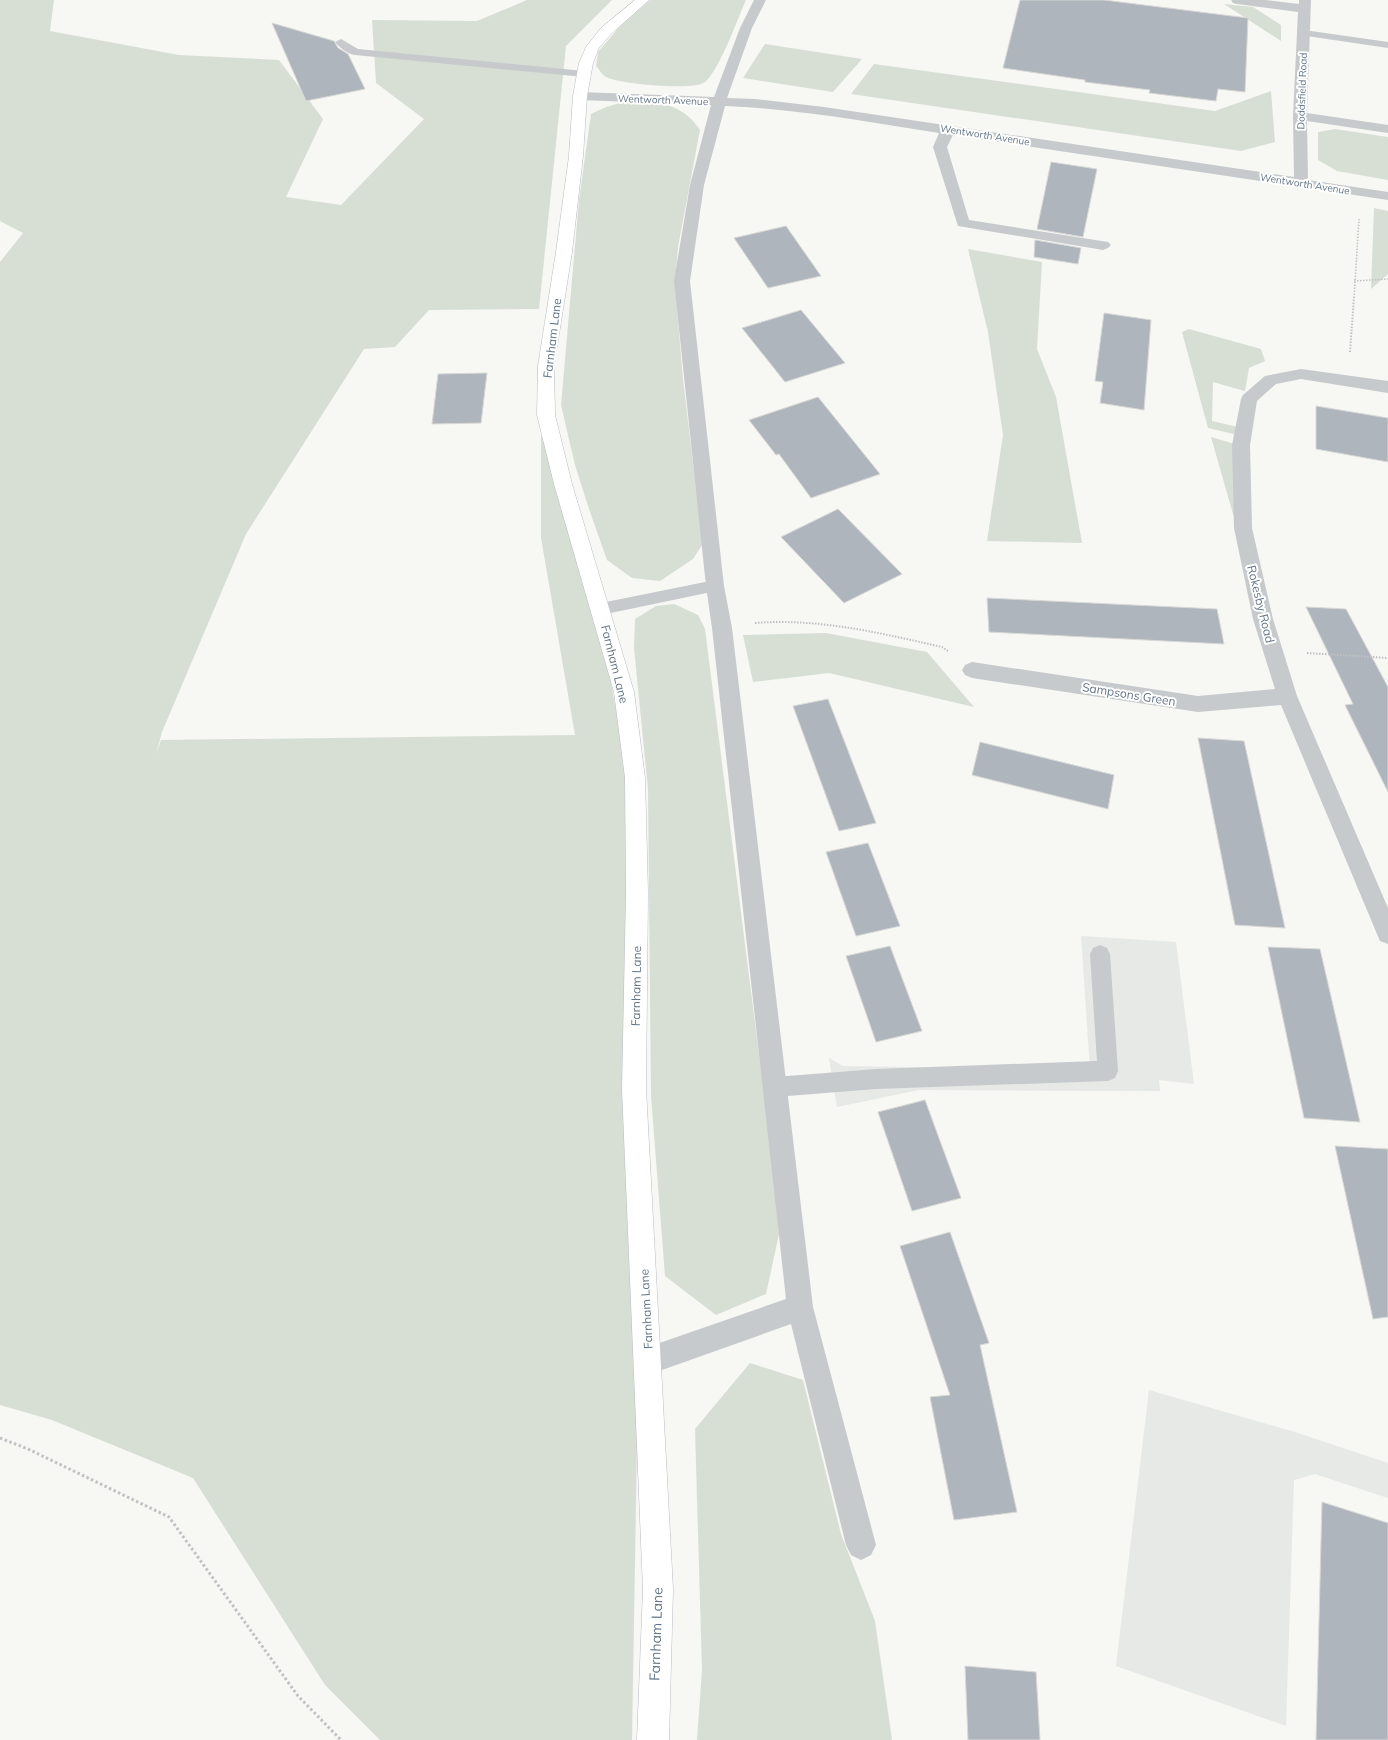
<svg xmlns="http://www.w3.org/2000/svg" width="1388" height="1740" font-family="Mulish,sans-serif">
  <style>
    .built { fill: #e7e9e6 }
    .green { fill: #d7dfd4 }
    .building { fill: #aeb5bc; stroke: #d8d8d6 }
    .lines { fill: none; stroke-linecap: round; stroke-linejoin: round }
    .secondary-casing { stroke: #b8bdc2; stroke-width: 1 }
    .path-far2 { stroke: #bfc2c4; stroke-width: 1.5; stroke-dasharray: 1.5 1.5; stroke-linecap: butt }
    .path-far1 { stroke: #bfc2c4; stroke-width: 2; stroke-dasharray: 1.5 1.5; stroke-linecap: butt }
    .path { stroke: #bfc2c4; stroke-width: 3; stroke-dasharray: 2.5 2.5; stroke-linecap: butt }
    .lane { fill: #c6cacd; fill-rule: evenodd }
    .street { fill: #c6cacd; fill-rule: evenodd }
    .secondary { fill: #fff; fill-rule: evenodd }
    .labels { text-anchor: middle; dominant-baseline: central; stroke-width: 4; stroke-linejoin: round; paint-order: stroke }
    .far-street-label { font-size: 10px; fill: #637587; stroke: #fff }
    .street-label { font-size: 12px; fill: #637587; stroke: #fff }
    .near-street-label { font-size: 14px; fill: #637587; stroke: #fff }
  </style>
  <rect width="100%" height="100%" fill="#f7f7f3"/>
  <g class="built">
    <polygon points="1081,936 1176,942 1194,1084 1159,1080 1160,1091 919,1090 837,1107 829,1058 843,1066 1090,1070"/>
    <polygon points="1149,1390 1295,1432 1388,1463 1388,1498 1315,1474 1294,1480 1286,1726 1116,1666"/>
  </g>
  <g class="green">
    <polygon points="0,0 54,0 50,31 179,55 279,60 323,119 286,197 341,205 424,119 376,83 372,20 477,21 527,0 612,0 566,46 539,309 429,310 395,347 364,349 246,534 162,732 156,754 161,740 575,735 541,538 541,434 568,525 600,620 625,761 638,1385 632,1740 380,1740 325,1685 193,1478 52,1420 0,1405 0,262 23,233 0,221"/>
    <path d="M650,0H746C737,20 720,69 705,82C694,91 619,84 606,77C602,75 599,69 596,66L598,52L621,25Z"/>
    <polygon points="1224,4 1253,7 1281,25 1281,41"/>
    <polygon points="765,44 862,59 833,92 743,78"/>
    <polygon points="874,64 1215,111 1271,91 1275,142 1241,151 851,94"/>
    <path d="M638,100C664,102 685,107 700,130L678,247L675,285L683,379L696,488L706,539L693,559L660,581L632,578L607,560L589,509L575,465L561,405L579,200L591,114C606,106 621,102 638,100Z"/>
    <polygon points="1335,129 1388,137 1388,180 1337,171 1318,160 1318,132"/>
    <polygon points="1374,208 1388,211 1388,274 1371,289"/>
    <polygon points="968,249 1042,262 1037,349 1056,397 1082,543 987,541 1003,435 988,332"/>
    <polygon points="1189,329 1261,349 1265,361 1249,368 1245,391 1213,382 1212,421 1242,428 1242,436 1208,428 1182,332"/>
    <polygon points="1211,437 1238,445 1237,528"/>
    <polygon points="674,604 698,615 705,629 771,1149 779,1234 766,1294 716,1315 665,1276 651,1096 648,789 634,648 635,619 656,606"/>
    <polygon points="826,633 927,652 974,707 829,673 753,682 743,635"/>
    <polygon points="750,1363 803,1380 841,1534 875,1621 892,1740 697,1740 702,1670 695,1429"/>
  </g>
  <g class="building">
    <polygon points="1020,0 1104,0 1248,18 1245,92 1218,89 1216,101 1149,93 1150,90 1085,82 1085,80 1003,68"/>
    <polygon points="272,23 334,41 338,48 348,54 365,89 306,101"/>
    <polygon points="1051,162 1097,169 1083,237 1037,229"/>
    <polygon points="786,226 821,276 768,288 734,238"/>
    <polygon points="1035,240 1081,248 1078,264 1034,257"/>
    <polygon points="801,310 845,363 785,382 742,328"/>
    <polygon points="1104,313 1151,320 1144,410 1100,403 1103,382 1095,381"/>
    <polygon points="487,373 481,423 432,424 438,374"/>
    <polygon points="818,397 880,474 811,498 779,454 776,455 749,420"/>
    <polygon points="1316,406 1388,418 1388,462 1316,449"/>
    <polygon points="838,509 902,574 844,603 781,537"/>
    <polygon points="987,598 1217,609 1224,644 989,632"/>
    <polygon points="1306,607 1346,609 1388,687 1388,792 1345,705 1353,704"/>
    <polygon points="828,699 876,823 839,831 793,706"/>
    <polygon points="1198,738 1244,741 1285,928 1235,925"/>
    <polygon points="980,742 1114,775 1108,809 972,775"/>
    <polygon points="868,843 900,926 856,936 826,852"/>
    <polygon points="890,946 922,1031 876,1042 846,956"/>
    <polygon points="1268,947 1320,949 1360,1122 1304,1118"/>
    <polygon points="925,1100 961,1198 912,1211 878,1112"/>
    <polygon points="1335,1146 1388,1149 1388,1317 1373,1319"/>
    <polygon points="950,1232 989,1343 980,1345 1017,1512 954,1520 930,1397 950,1395 900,1246"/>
    <polygon points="1322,1502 1388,1523 1388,1740 1316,1740"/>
    <polygon points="965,1666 1036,1672 1040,1740 968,1740"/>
  </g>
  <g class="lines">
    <defs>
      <polygon id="secondary" points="635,0 649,0 611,34 599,48 593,63 587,96 583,156 572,252 554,366 555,415 572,484 634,692 645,778 648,893 646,1089 673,1589 669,1740 637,1740 643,1589 622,1089 626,893 625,778 614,692 554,484 537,415 538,366 556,252 569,156 573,96 579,63 586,47 601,28"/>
    </defs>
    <use href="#secondary" class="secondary-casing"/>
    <g class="path-far2">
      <polyline points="1354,281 1388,279"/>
      <polyline points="1354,298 1359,219"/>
    </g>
    <g class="path-far1">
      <polyline points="1350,352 1354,297"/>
      <path d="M755,623C819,618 880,633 942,647L948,651"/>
      <polyline points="1307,653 1388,658"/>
    </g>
    <polyline class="path" points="0,1438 28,1449 169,1517 298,1696 341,1740"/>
    <g class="lane">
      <polygon points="1304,30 1388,42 1388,48 1300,35 1298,33"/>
      <path d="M341,39L358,49L584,71L588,72L590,74L588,76L584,77L355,55C348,54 340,48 335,42Z"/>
      <polygon points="715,580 721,582 723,586 721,590 601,615 595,613 593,609 595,605 601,603"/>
      <polygon points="1100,945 1107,948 1110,954 1118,1071 1115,1078 1108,1081 876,1089 775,1097 768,1094 764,1087 768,1080 775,1077 876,1069 1097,1061 1090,954 1093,948"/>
    </g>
    <g class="street">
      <path d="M754,0H766L752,28L727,98L755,99L824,107L1294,177L1293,116L1298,12L1237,4L1233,3L1231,0H1265L1299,4V0H1311L1307,113L1388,125V133L1307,121L1308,180L1388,192V200L953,135L947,147L969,220L1108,242L1111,245L1108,248L1103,250L958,226L933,147L939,133C868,122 797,109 725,106L704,185L690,281L724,586L732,628L813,1307L876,1545L871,1555L861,1560L851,1555L846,1545L791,1324L648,1375L638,1371L634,1361L638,1351L648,1347L786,1299L712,628L706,586L674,281L690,185L711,105L580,100L575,99L573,96L575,93L580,92L714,97L740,28Z"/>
      <polygon points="1301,369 1388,381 1388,393 1301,379 1276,384 1257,401 1250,445 1252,528 1273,619 1297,696 1388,908 1388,944 1380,941 1377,934 1281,705 1198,712 972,678 965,675 962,670 965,665 972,662 1198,696 1275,689 1253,619 1234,528 1232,445 1241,399 1243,395 1265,376"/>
    </g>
    <use href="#secondary" class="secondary"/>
  </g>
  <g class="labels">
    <g class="far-street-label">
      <text transform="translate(1302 91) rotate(-88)">Doddsfield Road</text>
      <text transform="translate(663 100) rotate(2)">Wentworth Avenue</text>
      <text transform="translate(985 135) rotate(9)">Wentworth Avenue</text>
      <text transform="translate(1305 184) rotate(9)">Wentworth Avenue</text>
    </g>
    <g class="street-label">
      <text transform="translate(552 338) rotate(-83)">Farnham Lane</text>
      <text transform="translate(1261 604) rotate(76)">Rokesby Road</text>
      <text transform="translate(615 664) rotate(76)">Farnham Lane</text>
      <text transform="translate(1129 694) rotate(9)">Sampsons Green</text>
      <text transform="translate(636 986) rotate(-89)">Farnham Lane</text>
      <text transform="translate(646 1309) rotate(-93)">Farnham Lane</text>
    </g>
    <g class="near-street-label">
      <text transform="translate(656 1634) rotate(-88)">Farnham Lane</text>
    </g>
  </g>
</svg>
